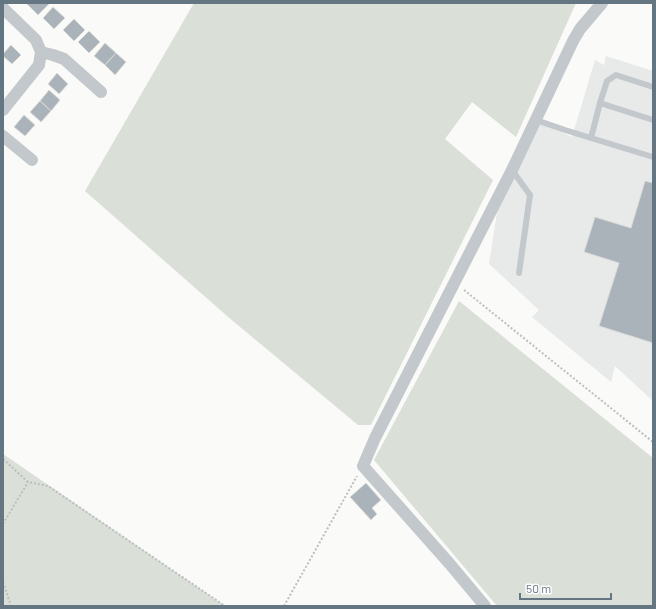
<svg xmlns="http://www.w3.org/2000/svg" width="656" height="609" font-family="Barlow,sans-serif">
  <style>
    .built { fill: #e8e9e9 }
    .green { fill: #dadfd7 }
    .building { fill: #aab3b9; stroke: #dcdcda }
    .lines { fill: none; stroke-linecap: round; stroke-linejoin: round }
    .path { stroke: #bbbfc2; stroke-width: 2; stroke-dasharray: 2 2; stroke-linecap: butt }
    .service { stroke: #c3c8cc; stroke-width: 6 }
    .minor { stroke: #c3c8cc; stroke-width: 12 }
  </style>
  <rect width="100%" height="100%" fill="#fafaf8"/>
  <polygon class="built" points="606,56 653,71 653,401 615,366 611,382 532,317 539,310 489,264 500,193 536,120 572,137 595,60 604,65"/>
  <g class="green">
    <polygon points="194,3 576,3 516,137 472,102 445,139 493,180 371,425 358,425 227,316 85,191"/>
    <polygon points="459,301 653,458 653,606 497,606 374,460"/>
    <polygon points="3,454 225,606 3,606"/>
  </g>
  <g class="building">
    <polygon points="29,3 48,3 49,4 38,15 27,4"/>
    <polygon points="53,7 65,18 54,29 43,18"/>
    <polygon points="74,19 85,30 74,41 63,30"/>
    <polygon points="89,31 100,42 89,53 78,42"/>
    <polygon points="105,43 116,53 105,65 94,56"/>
    <polygon points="11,45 21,55 12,64 3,56 3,54"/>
    <polygon points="116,53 126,62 115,75 105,65"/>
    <polygon points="57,73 68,84 59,94 48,84"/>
    <polygon points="49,90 60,100 51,111 40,101"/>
    <polygon points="40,101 51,111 41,122 30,112"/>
    <polygon points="24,115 35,125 25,136 14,127"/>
    <polygon points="645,181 653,183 653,343 599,326 619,263 584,252 595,217 631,228"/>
    <polygon points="366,483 381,500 372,508 377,514 371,520 350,497"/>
  </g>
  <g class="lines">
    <g class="path">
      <polyline points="464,290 653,442"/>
      <polyline points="3,459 28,482 48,486 225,606"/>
      <polyline points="3,524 28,482"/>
      <polyline points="3,582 11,606"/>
      <polyline points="284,606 357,476"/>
    </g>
    <g class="service">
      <polyline points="600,103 607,81 616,75 653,87"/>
      <polyline points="536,120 565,130 653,157"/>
      <polyline points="591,138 600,103 653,120"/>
      <polyline points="512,170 530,195 519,273"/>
    </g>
    <g class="minor">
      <polyline points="3,8 36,40 41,52 39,65 3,110"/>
      <polyline points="41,52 53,55 64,59 101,92"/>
      <polyline points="3,136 32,160"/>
      <polyline points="485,606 449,563 363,466 375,438 512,170 573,41 580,29 602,3"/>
    </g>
  </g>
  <rect width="656" height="609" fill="none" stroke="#657683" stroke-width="8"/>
  <path d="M520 593v6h91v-6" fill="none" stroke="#657683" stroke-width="2"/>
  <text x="526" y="593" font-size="12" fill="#657683" stroke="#ffffff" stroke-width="3" paint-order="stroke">50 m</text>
</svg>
